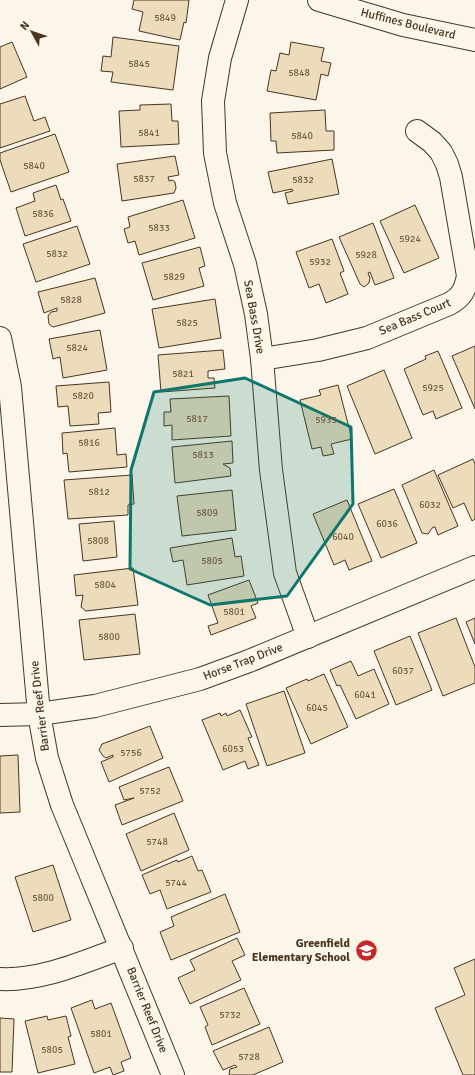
<svg xmlns="http://www.w3.org/2000/svg" width="475" height="1075" font-family="Signika,sans-serif">
  <style>
    .building { fill: #ecdcbc; stroke: #4a3520 }
    .lines { fill: none; stroke-linecap: round; stroke-linejoin: round }
    .minor-casing { stroke: #4a3520; stroke-width: 24 }
    .major-casing { stroke: #4a3520; stroke-width: 24 }
    .minor { stroke: #fbf6e9; stroke-width: 22 }
    .major { stroke: #fbf6e9; stroke-width: 22 }
    .marked { fill: #0f766e; fill-opacity: 0.2; stroke: #0f766e; stroke-width: 3; stroke-linejoin: round }
    .labels { text-anchor: middle; dominant-baseline: central; stroke-width: 3; stroke-linejoin: round; paint-order: stroke }
    .number-label { font-size: 10px; fill: #725f47 }
    .street-label { font-size: 12px; fill: #4a3520; stroke: #fbf6e9 }
    .poi-label { font-size: 12px; font-weight: bold; fill: #4a3520; stroke: #fbf6e9; text-anchor: end }
  </style>
  <rect width="100%" height="100%" fill="#fbf6e9"/>
  <g class="building">
    <polygon points="134,0 189,0 186,23 184,22 180,40 139,31 143,12 132,9"/>
    <polygon points="113,37 179,46 173,90 111,82 113,72 101,71 103,56 111,57"/>
    <polygon points="12,42 27,77 0,89 0,47"/>
    <polygon points="291,42 324,48 321,61 331,63 328,76 321,74 316,100 267,91 271,70 276,71 280,53 289,55"/>
    <polygon points="25,96 34,121 45,117 50,131 0,148 0,104"/>
    <polygon points="171,104 172,121 178,121 179,144 121,147 119,111 140,110 140,105"/>
    <polygon points="325,110 326,131 334,131 334,150 277,153 276,141 271,141 270,113"/>
    <polygon points="55,134 69,172 11,192 0,160 0,153"/>
    <polygon points="175,156 179,175 168,177 169,181 172,180 175,182 176,188 174,193 122,201 117,164"/>
    <polygon points="332,159 339,194 288,204 285,193 293,191 292,189 273,193 268,172"/>
    <polygon points="56,185 61,200 63,199 71,221 25,236 16,208 35,201 33,193"/>
    <polygon points="183,200 195,238 139,255 135,241 128,243 124,229 130,227 128,217"/>
    <polygon points="415,205 439,258 404,273 380,221"/>
    <polygon points="373,223 394,278 375,285 370,272 368,273 370,278 369,283 364,287 360,284 339,237"/>
    <polygon points="77,226 90,264 36,282 23,244"/>
    <polygon points="332,239 344,271 340,273 348,294 326,303 319,284 309,288 296,252"/>
    <polygon points="200,247 205,266 199,268 204,286 153,300 142,263"/>
    <polygon points="95,278 105,313 53,327 49,324 48,316 51,312 57,311 57,308 44,313 38,292"/>
    <polygon points="215,299 221,338 159,348 152,309"/>
    <polygon points="100,330 107,370 63,378 60,357 53,359 49,339"/>
    <polygon points="475,346 475,409 452,356"/>
    <polygon points="223,350 225,369 208,371 208,378 214,378 215,388 161,392 158,355"/>
    <polygon points="438,351 462,408 436,419 433,411 423,415 404,369 426,359 425,356"/>
    <polygon points="384,370 412,438 375,454 347,386"/>
    <polygon points="109,382 111,412 98,413 99,424 70,426 68,406 58,407 56,386"/>
    <polygon points="338,385 352,439 331,444 334,454 323,456 321,447 312,449 300,400 321,395 319,390"/>
    <polygon points="229,396 231,436 172,440 172,425 164,426 164,412 171,412 170,399"/>
    <polygon points="115,428 117,455 126,454 127,467 69,472 67,453 63,454 62,433"/>
    <polygon points="232,441 233,463 223,464 230,468 231,476 175,483 172,447"/>
    <polygon points="473,459 475,464 475,519 472,521 464,503 453,508 438,475"/>
    <polygon points="434,470 458,526 438,535 435,527 433,527 428,534 422,533 402,485"/>
    <polygon points="132,475 134,504 128,505 128,515 68,519 64,480"/>
    <polygon points="394,489 417,543 381,558 358,504"/>
    <polygon points="232,490 236,530 182,536 177,496"/>
    <polygon points="347,500 372,561 349,570 345,560 334,565 313,514"/>
    <polygon points="114,521 117,557 83,561 79,524"/>
    <polygon points="232,538 235,557 241,556 244,576 187,585 183,560 173,562 170,548"/>
    <polygon points="133,568 138,605 86,611 81,607 83,595 76,596 74,575"/>
    <polygon points="249,580 258,603 251,606 256,618 211,635 208,626 218,623 208,595"/>
    <polygon points="135,614 140,654 84,660 79,620"/>
    <polygon points="456,618 475,667 475,683 443,696 418,633"/>
    <polygon points="475,618 475,644 466,622"/>
    <polygon points="410,636 432,690 396,705 374,651"/>
    <polygon points="351,661 358,676 374,669 389,704 356,719 340,685 337,686 330,670"/>
    <polygon points="324,674 348,727 311,744 286,688 307,679 308,681"/>
    <polygon points="284,691 305,753 267,766 246,704"/>
    <polygon points="240,710 252,737 248,738 259,765 248,769 245,761 223,770 202,720 220,713 221,716 226,713 227,716"/>
    <polygon points="150,726 163,758 109,782 101,762 113,757 113,755 106,758 103,756 99,750 102,744"/>
    <polygon points="18,755 20,812 0,813 0,756"/>
    <polygon points="169,767 183,801 122,825 115,805 134,798 124,800 119,787"/>
    <polygon points="174,813 189,850 141,871 126,834"/>
    <polygon points="192,856 198,871 202,870 211,892 167,909 160,890 150,894 142,875 177,860 178,862"/>
    <polygon points="53,865 71,920 33,932 15,877"/>
    <polygon points="225,894 240,932 171,960 160,932 174,926 171,917"/>
    <polygon points="237,938 245,955 232,961 241,980 190,1004 178,978 195,970 190,960"/>
    <polygon points="475,959 475,1075 463,1075 435,1008 465,995 454,968"/>
    <polygon points="244,988 260,1024 212,1045 205,1027 208,1025 200,1007"/>
    <polygon points="92,1000 95,1009 111,1003 131,1058 121,1062 124,1071 113,1075 110,1067 94,1073 71,1008"/>
    <polygon points="47,1016 48,1020 66,1016 71,1036 68,1037 75,1064 38,1073 25,1021"/>
    <polygon points="0,1018 14,1019 12,1072 0,1072"/>
    <polygon points="269,1027 283,1062 253,1075 229,1075 230,1069 237,1067 235,1065 223,1070 213,1051"/>
  </g>
  <g class="lines">
    <defs>
      <g id="minor">
        <polyline points="237,0 220,58 213,101 215,153 225,203 245,264 256,314 262,359 271,470 285,573 308,637"/>
        <polyline points="0,338 10,387 39,714 47,758 62,805 173,1075"/>
        <path d="M262,359L318,350L367,338L449,304C462,297 465,290 468,276L451,177L447,164L441,152L432,142L417,131"/>
        <polyline points="0,715 39,714 95,706 200,679 249,661 475,567"/>
        <path d="M0,979C42,981 83,962 122,948"/>
      </g>
      <polyline id="major" points="319,0 403,25 475,40"/>
    </defs>
    <use href="#minor" class="minor-casing"/>
    <use href="#major" class="major-casing"/>
    <use href="#minor" class="minor"/>
    <use href="#major" class="major"/>
  </g>
  <path class="marked" d="M245,378L351,427L353,504L287,596L210,605L130,569L131,470L154,392Z"/>
  <defs>
    <symbol id="school-disc" viewBox="-11 -11 22 22"><circle r="9.5" fill="#c62828" stroke="#fbf6e9"/><path d="M0-5L7-2L0 1L-7-2ZM-4 1L0 2.5L4 1V4Q0 6-4 4Z" fill="#fff"/></symbol>
  </defs>
  <g fill-rule="evenodd">
    <use href="#school-disc" x="354" y="938" width="25" height="25"/>
  </g>
  <g class="labels">
    <g class="number-label">
      <text x="165" y="18">5849</text>
      <text x="139" y="64">5845</text>
      <text x="299" y="73">5848</text>
      <text x="149" y="133">5841</text>
      <text x="302" y="136">5840</text>
      <text x="34" y="166">5840</text>
      <text x="144" y="179">5837</text>
      <text x="303" y="180">5832</text>
      <text x="43" y="214">5836</text>
      <text x="159" y="228">5833</text>
      <text x="410" y="239">5924</text>
      <text x="57" y="254">5832</text>
      <text x="366" y="255">5928</text>
      <text x="320" y="262">5932</text>
      <text x="174" y="277">5829</text>
      <text x="71" y="300">5828</text>
      <text x="187" y="323">5825</text>
      <text x="77" y="348">5824</text>
      <text x="183" y="374">5821</text>
      <text x="433" y="388">5925</text>
      <text x="83" y="396">5820</text>
      <text x="197" y="419">5817</text>
      <text x="326" y="420">5933</text>
      <text x="89" y="443">5816</text>
      <text x="203" y="455">5813</text>
      <text x="99" y="492">5812</text>
      <text x="430" y="505">6032</text>
      <text x="207" y="513">5809</text>
      <text x="387" y="524">6036</text>
      <text x="343" y="537">6040</text>
      <text x="98" y="541">5808</text>
      <text x="212" y="561">5805</text>
      <text x="105" y="585">5804</text>
      <text x="234" y="612">5801</text>
      <text x="109" y="637">5800</text>
      <text x="403" y="671">6037</text>
      <text x="365" y="695">6041</text>
      <text x="317" y="708">6045</text>
      <text x="233" y="749">6053</text>
      <text x="131" y="753">5756</text>
      <text x="150" y="791">5752</text>
      <text x="157" y="842">5748</text>
      <text x="176" y="883">5744</text>
      <text x="43" y="898">5800</text>
      <text x="230" y="1015">5732</text>
      <text x="101" y="1034">5801</text>
      <text x="52" y="1050">5805</text>
      <text x="249" y="1057">5728</text>
    </g>
    <g class="street-label">
      <text transform="translate(408 24) rotate(14)">Huffines Boulevard</text>
      <text transform="translate(254 317) rotate(80)">Sea Bass Drive</text>
      <text transform="translate(415 317) rotate(-23)">Sea Bass Court</text>
      <text transform="translate(243 662) rotate(-21)">Horse Trap Drive</text>
      <text transform="translate(40 706) rotate(-97)">Barrier Reef Drive</text>
      <text transform="translate(147 1010) rotate(68)">Barrier Reef Drive</text>
    </g>
    <g class="poi-label">
      <text x="350" y="943">Greenfield<tspan x="350" dy="14">Elementary School</tspan></text>
    </g>
  </g>
  <g transform="translate(32 32) rotate(310)" stroke="#fbf6e9" stroke-width="3" paint-order="stroke">
  <path d="M0-3L7 15L0 10L-7 15Z" fill="#4a3520"/>
  <text y="-6" font-size="11" font-weight="bold" text-anchor="middle" fill="#4a3520">N</text>
  </g>
</svg>
